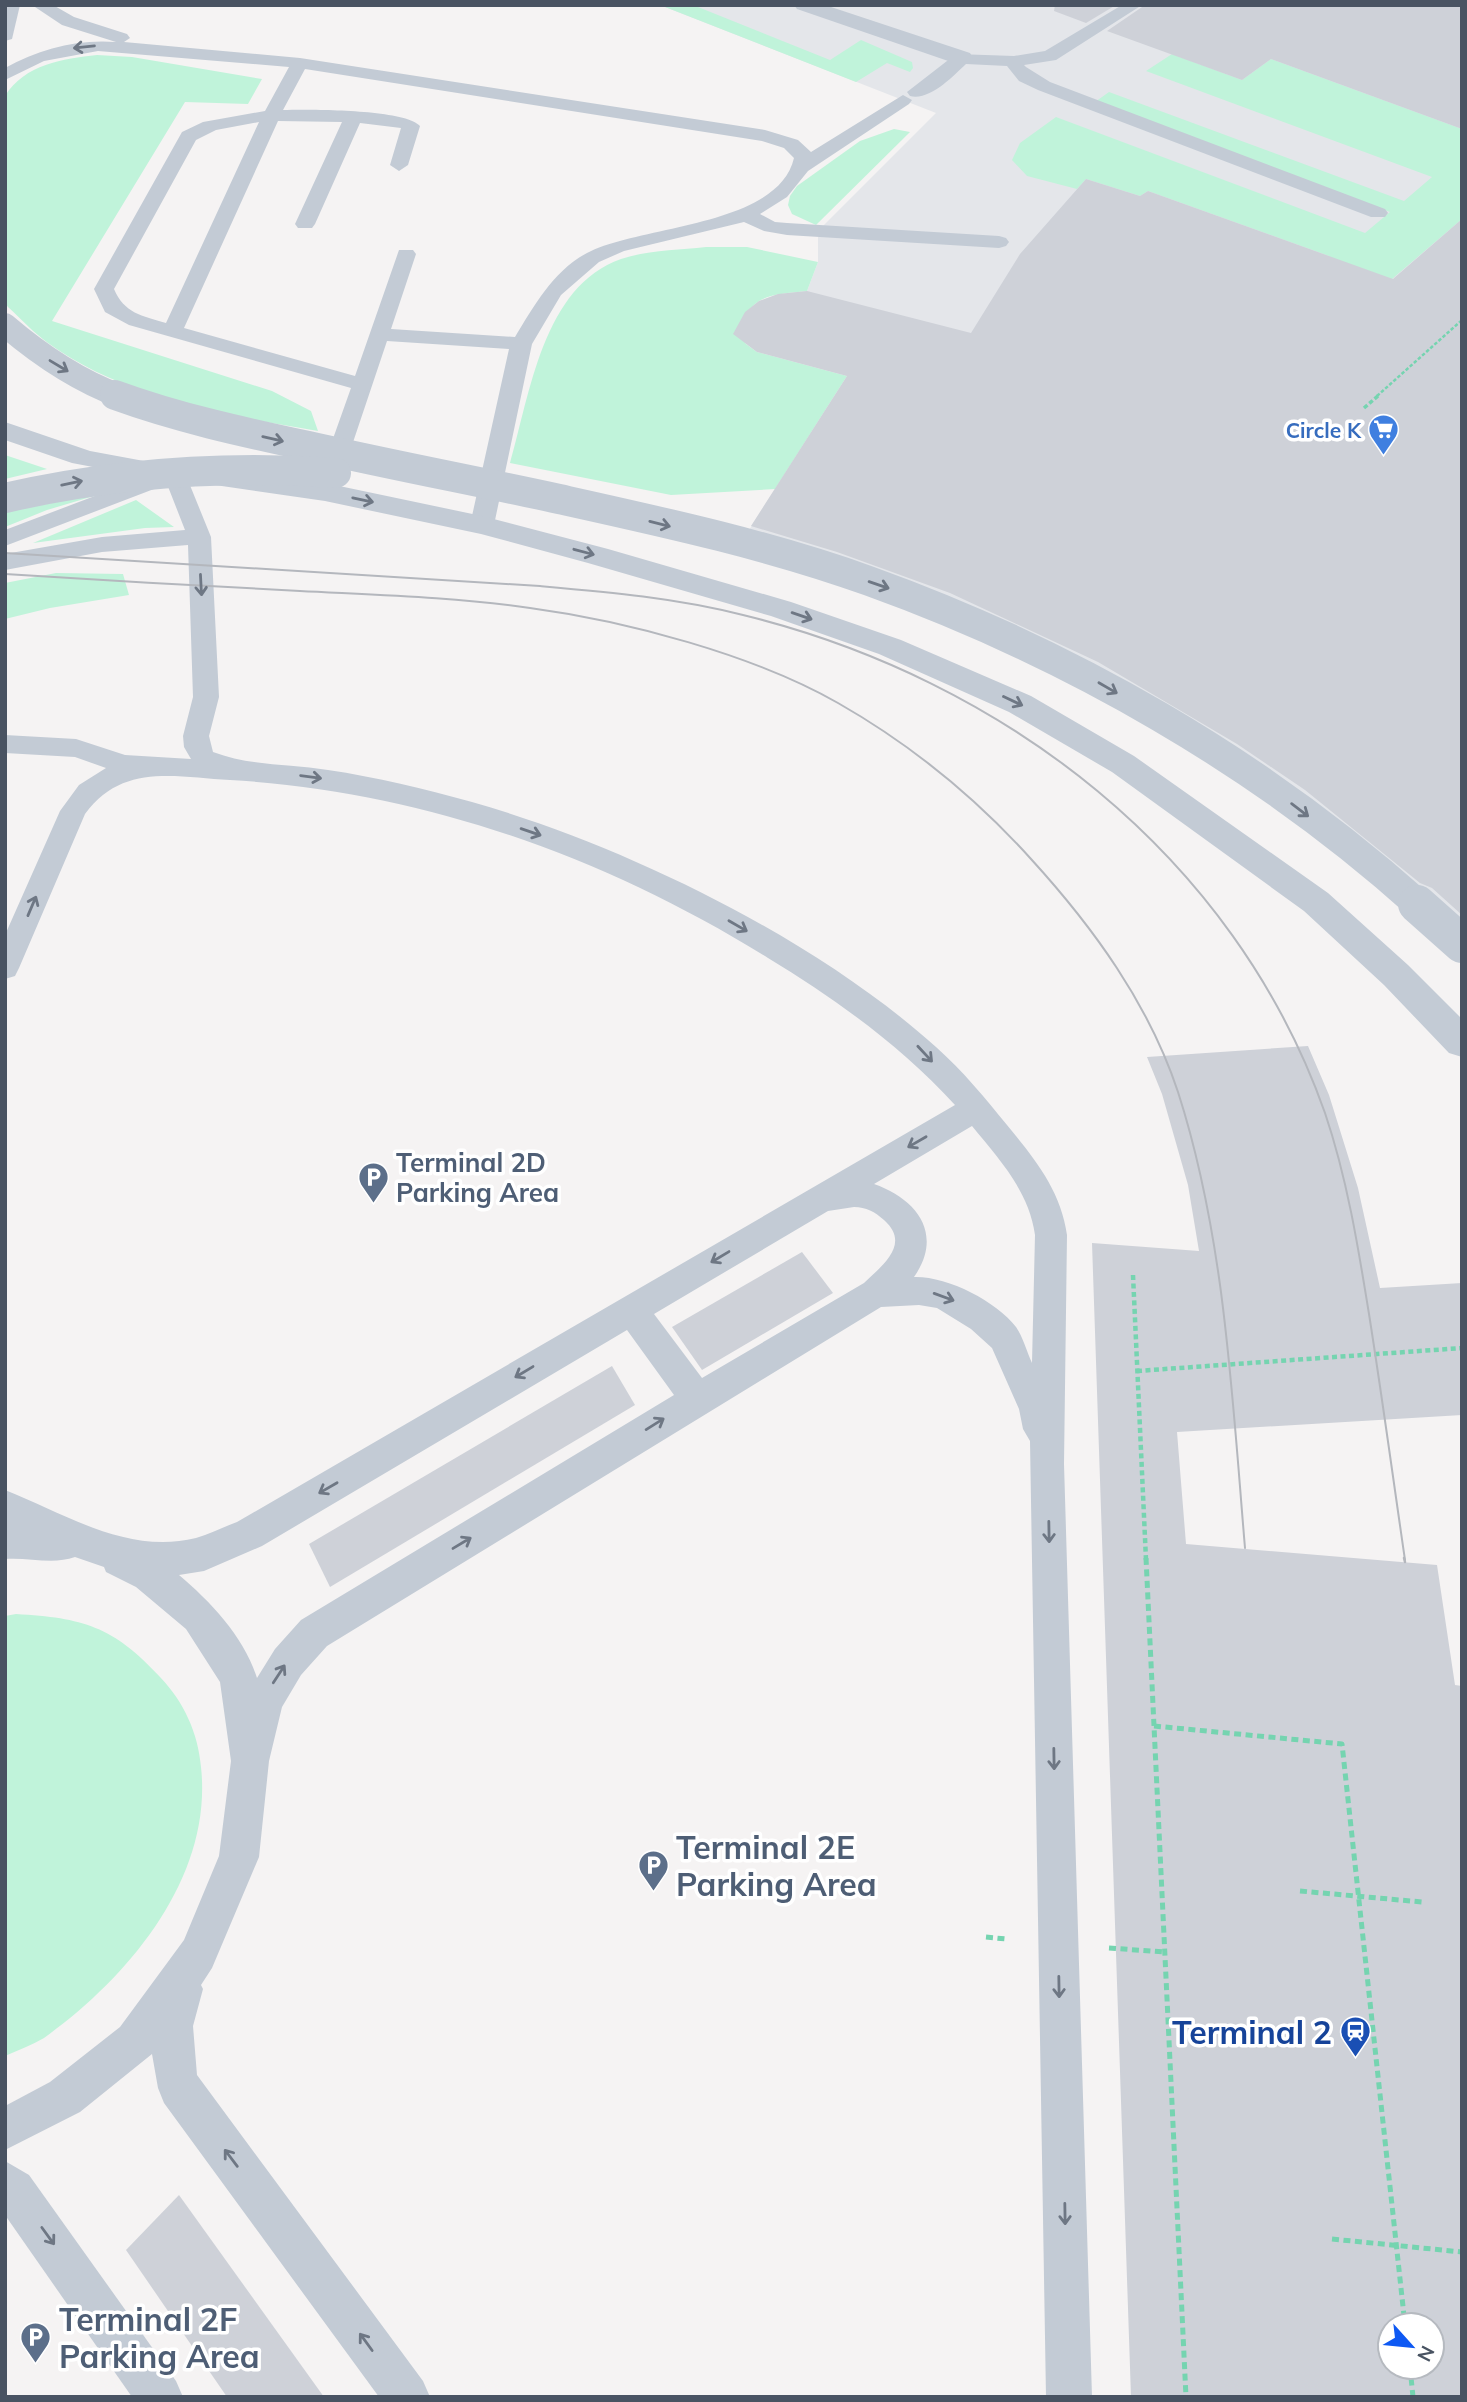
<svg xmlns="http://www.w3.org/2000/svg" width="1467" height="2402" font-family="Mulish,sans-serif">
  <style>
    .airport { fill: #e4e6ea }
    .green { fill: #c0f3da }
    .building { fill: #ced1d8; fill-rule: evenodd }
    .lines { fill: none; stroke-linecap: round; stroke-linejoin: round }
    .path-far3 { stroke: #75d4b0; stroke-width: 2.5; stroke-dasharray: 3.5 2; stroke-linecap: butt }
    .path-far2 { stroke: #75d4b0; stroke-width: 3.5; stroke-dasharray: 4.5 2.5; stroke-linecap: butt }
    .path-far1 { stroke: #75d4b0; stroke-width: 4.5; stroke-dasharray: 5 3.5; stroke-linecap: butt }
    .path { stroke: #75d4b0; stroke-width: 5; stroke-dasharray: 7 4.5; stroke-linecap: butt }
    .service { fill: #c3cbd5; fill-rule: evenodd }
    .minor { fill: #c3cbd5; fill-rule: evenodd }
    .tertiary { fill: #c3cbd5; fill-rule: evenodd }
    .tram-far1 { stroke: #b4b7bd; stroke-width: 2 }
    .tram { stroke: #b4b7bd; stroke-width: 2.5 }
    .tertiary-bridge-far2 { stroke: #c3cbd5; stroke-width: 24 }
    .tertiary-bridge-far1 { stroke: #c3cbd5; stroke-width: 30 }
    .tertiary-bridge { stroke: #c3cbd5; stroke-width: 38 }
    .oneway { stroke: #6e7784 }
    .labels { text-anchor: middle; dominant-baseline: central; stroke-width: 7; stroke-linejoin: round; paint-order: stroke }
    .far-shop-label { font-size: 21px; font-weight: bold; fill: #366cbe; stroke: #fff; text-anchor: end }
    .service-label { font-size: 26px; font-weight: bold; fill: #4e5e75; stroke: #fff; text-anchor: start }
    .near-service-label { font-size: 32px; font-weight: bold; fill: #4e5e75; stroke: #fff; text-anchor: start }
    .near-transit-label { font-size: 32px; font-weight: bold; fill: #164399; stroke: #fff; text-anchor: end }
  </style>
  <rect width="100%" height="100%" fill="#f5f3f3"/>
  <polygon class="airport" points="660,5 1462,5 1462,929 1194,729 744,538 847,376 757,352 746,344 738,333 745,312 759,301 778,294 807,291 818,262 818,231 936,113"/>
  <g class="green">
    <polygon points="660,5 693,5 830,60 861,40 912,62 913,68 910,72 887,63 856,82"/>
    <polygon points="1172,54 1242,80 1271,59 1462,129 1462,219 1378,291 1329,256 1148,191 1140,196 1086,179 1077,189 1027,176 1012,160 1020,143 1056,117 1365,233 1390,212 1095,102 1109,92 1404,201 1432,177 1146,71"/>
    <path d="M97,55L132,57L262,79L248,104L185,102L52,321L272,391L311,411L318,431C227,416 124,398 48,343C34,333 21,319 8,307L5,303V96C25,64 63,59 97,55Z"/>
    <polygon points="894,129 910,132 816,225 792,214 788,205 790,196 797,186 860,141"/>
    <path d="M706,247H747L818,262L807,291C770,295 750,294 739,333L746,344L757,352L847,376L775,489L671,495L510,463C530,394 543,286 621,259C648,250 678,250 706,247Z"/>
    <polygon points="5,455 47,469 5,479"/>
    <polygon points="104,493 47,510 5,527 5,512"/>
    <polygon points="136,500 174,527 145,528 33,543"/>
    <polygon points="56,573 123,574 129,595 50,608 5,619 5,583"/>
    <path d="M16,1614C83,1618 113,1626 160,1677C184,1702 198,1733 201,1767C213,1877 129,1977 44,2038C32,2045 18,2050 5,2056V1616Z"/>
  </g>
  <g class="building">
    <polygon points="1055,5 1116,5 1086,23 1054,11"/>
    <polygon points="1145,5 1462,5 1462,129 1271,59 1242,80 1107,31"/>
    <polygon points="1086,179 1140,196 1148,191 1393,279 1462,219 1462,915 1432,888 1420,883 1305,790 1237,744 1098,662 950,593 837,552 751,526 847,376 757,352 733,334 745,312 759,301 778,294 807,291 971,333 1020,254"/>
    <path d="M1308,1046L1329,1095L1358,1188L1380,1288L1462,1283V1415L1177,1432L1186,1544L1437,1565L1455,1685L1462,1686V2397H1131L1092,1243L1199,1251L1188,1185L1162,1094L1147,1057ZM1390,2325H1432V2367H1390Z"/>
    <polygon points="802,1252 833,1293 702,1370 672,1327"/>
    <polygon points="612,1366 635,1405 330,1587 309,1544"/>
    <polygon points="179,2195 324,2397 227,2397 126,2250"/>
  </g>
  <g class="lines">
    <polyline class="path-far3" points="1377,396 1462,320"/>
    <polyline class="path-far2" points="1364,408 1379,395"/>
    <g class="path-far1">
      <polyline points="1133,1275 1146,1560"/>
      <polyline points="1137,1371 1462,1348"/>
    </g>
    <g class="path">
      <polyline points="1146,1558 1186,2397"/>
      <polyline points="1154,1726 1342,1744 1405,2325"/>
      <polyline points="1300,1891 1422,1902"/>
      <polyline points="986,1937 1006,1939"/>
      <polyline points="1109,1948 1164,1952"/>
      <polyline points="1332,2239 1462,2252"/>
      <polyline points="1410,2367 1413,2397"/>
    </g>
    <g class="service">
      <path d="M32,5H53L74,17L127,34L130,38L124,42L300,58L765,130L798,140L811,152L903,95L912,100L909,104L808,171L787,197L760,214L775,222L787,223L999,236L1006,238L1009,242L1006,246L999,248L787,235L764,231L744,222L624,251L599,262L561,295L532,344L494,525L490,530L482,532L474,530L470,525L509,349L387,341L341,478L338,483H322L319,478L351,388L129,325L105,312L94,289L182,132L203,122L265,111L289,67L98,51L44,61L5,80V68C40,49 76,39 116,42L62,25ZM305,69L762,141L784,148L794,158C778,227 639,225 587,253C553,271 534,306 515,337L391,329L416,254L413,250H399L355,376L184,328L278,121L342,122L295,224L298,228H312L315,224L360,123L401,128L390,165L399,171L408,165L420,126C406,109 308,109 283,110ZM259,122L166,323C142,316 124,313 114,289L196,140L216,130Z"/>
      <path d="M1122,5H1142L1056,60L1024,65L1026,67L1050,82L1385,209L1388,213L1385,217H1371L1038,90L1019,81L1007,66L966,64C953,76 930,101 910,96L907,92L956,54L1014,56L1045,51Z"/>
      <path d="M174,466L182,468L185,473L211,537L219,697L209,736L213,752C250,766 289,764 328,770C376,777 425,789 472,802C627,846 816,939 936,1047C963,1071 985,1098 1007,1125C1035,1159 1061,1191 1067,1235L1064,1464L1092,2397H1046L1030,1441L1023,1429L1019,1409L992,1348L971,1329L937,1308L919,1305L881,1307L327,1646L301,1675L282,1707L269,1761L259,1857L212,1968L201,1985L203,1989L193,2026L197,2075L423,2381L430,2397H379L164,2103L158,2088L152,2054L80,2112L5,2150V2106L50,2082L120,2027L184,1940L219,1856L231,1761L220,1682L186,1629L136,1587L106,1572L104,1567L75,1557C53,1565 28,1557 5,1559V1490C66,1514 127,1555 196,1538C210,1534 223,1527 237,1522L955,1105C901,1046 837,1000 768,958C605,857 422,791 230,780C175,777 122,763 85,814L19,968L15,976L5,979V935L60,811L79,785L106,768L75,757L5,753V735L76,739L125,755L191,759L184,747L183,736L193,697L188,545L102,552L5,570V554L102,537L185,530L167,484L5,546V530ZM972,1126C999,1159 1029,1191 1035,1235L1032,1363C1027,1352 1023,1337 1016,1327C996,1301 947,1276 914,1277C944,1234 917,1199 874,1184ZM854,1207C866,1207 875,1212 884,1220C911,1244 883,1265 864,1283L702,1378L654,1314L828,1211ZM627,1330L674,1395L301,1620L275,1649L257,1678C244,1637 211,1602 179,1575L204,1571L262,1546Z"/>
      <polygon points="5,2161 29,2175 176,2381 183,2397 132,2397 5,2215"/>
    </g>
    <polygon class="minor" points="794,5 825,5 970,53 973,58 970,63 954,63 797,9"/>
    <g class="tertiary">
      <polygon points="5,5 20,5 12,39 5,41"/>
      <polygon points="5,422 90,451 171,466 175,472 171,478 161,480 72,463 5,440"/>
      <polygon points="225,470 325,483 482,516 608,549 791,602 901,640 1031,696 1134,756 1328,893 1408,965 1462,1019 1462,1057 1449,1053 1384,985 1304,911 1112,772 1009,712 879,654 771,616 588,563 481,534 325,501 215,485 211,479 215,473"/>
    </g>
    <g class="tram-far1">
      <path d="M5,553L540,586C608,592 677,598 743,615C1004,679 1234,855 1325,1113C1347,1178 1358,1246 1369,1314C1382,1396 1393,1478 1405,1560"/>
      <path d="M5,574C103,580 202,586 300,591C377,595 454,597 530,608C627,621 754,655 838,703C910,744 976,798 1031,859C1093,927 1149,1004 1178,1092C1225,1238 1232,1396 1245,1548"/>
    </g>
    <polyline class="tram" points="1404,1558 1405,1562"/>
    <path class="tertiary-bridge-far2" d="M5,325C40,355 77,380 120,396"/>
    <g class="tertiary-bridge-far1">
      <path d="M115,395C178,418 243,432 308,446C392,465 476,481 559,499C663,522 769,545 869,581C1069,653 1261,763 1419,905"/>
      <path d="M5,498C115,473 223,465 336,473"/>
    </g>
    <polyline class="tertiary-bridge" points="1417,904 1462,944"/>
  </g>
  <defs><path id="oneway-shaft" d="M-6 0H5M1.5-3L5.5 0L1.5 3" fill="none" stroke-width="1.6" stroke-linecap="round" stroke-linejoin="round" transform="scale(1.75)"/></defs>
  <g class="oneway">
    <use href="#oneway-shaft" transform="translate(84 47) rotate(174)"/>
    <use href="#oneway-shaft" transform="translate(59 366) rotate(31)"/>
    <use href="#oneway-shaft" transform="translate(273 439) rotate(13)"/>
    <use href="#oneway-shaft" transform="translate(72 483) rotate(-12)"/>
    <use href="#oneway-shaft" transform="translate(363 500) rotate(12)"/>
    <use href="#oneway-shaft" transform="translate(660 524) rotate(14)"/>
    <use href="#oneway-shaft" transform="translate(584 552) rotate(15)"/>
    <use href="#oneway-shaft" transform="translate(201 585) rotate(87)"/>
    <use href="#oneway-shaft" transform="translate(879 585) rotate(19)"/>
    <use href="#oneway-shaft" transform="translate(802 616) rotate(19)"/>
    <use href="#oneway-shaft" transform="translate(1108 688) rotate(30)"/>
    <use href="#oneway-shaft" transform="translate(1013 701) rotate(25)"/>
    <use href="#oneway-shaft" transform="translate(311 777) rotate(8)"/>
    <use href="#oneway-shaft" transform="translate(1300 810) rotate(37)"/>
    <use href="#oneway-shaft" transform="translate(531 832) rotate(19)"/>
    <use href="#oneway-shaft" transform="translate(32 906) rotate(-67)"/>
    <use href="#oneway-shaft" transform="translate(738 926) rotate(30)"/>
    <use href="#oneway-shaft" transform="translate(925 1054) rotate(47)"/>
    <use href="#oneway-shaft" transform="translate(917 1142) rotate(150)"/>
    <use href="#oneway-shaft" transform="translate(720 1257) rotate(149)"/>
    <use href="#oneway-shaft" transform="translate(944 1297) rotate(20)"/>
    <use href="#oneway-shaft" transform="translate(524 1372) rotate(149)"/>
    <use href="#oneway-shaft" transform="translate(655 1424) rotate(-32)"/>
    <use href="#oneway-shaft" transform="translate(328 1488) rotate(150)"/>
    <use href="#oneway-shaft" transform="translate(1049 1532) rotate(89)"/>
    <use href="#oneway-shaft" transform="translate(462 1543) rotate(-31)"/>
    <use href="#oneway-shaft" transform="translate(279 1674) rotate(-57)"/>
    <use href="#oneway-shaft" transform="translate(1054 1759) rotate(89)"/>
    <use href="#oneway-shaft" transform="translate(1059 1987) rotate(89)"/>
    <use href="#oneway-shaft" transform="translate(231 2158) rotate(-127)"/>
    <use href="#oneway-shaft" transform="translate(1065 2214) rotate(89)"/>
    <use href="#oneway-shaft" transform="translate(48 2236) rotate(54)"/>
    <use href="#oneway-shaft" transform="translate(366 2342) rotate(-126)"/>
  </g>
  <defs>
    <symbol id="supermarket-pin" viewBox="-11 -11 22 30"><path d="M0 17L-7.5 6A9.5 9.5 0 1 1 7.5 6Z" fill="#3f7fe0" stroke="#fff"/><path d="M-6-5.5h2.5l.6 2H6L4.5 2H-2.5L-4.4-4H-6ZM-1.5 3.2a1.3 1.3 0 1 0 .1 0ZM3 3.2a1.3 1.3 0 1 0 .1 0Z" fill="#fff"/></symbol>
    <symbol id="parking-pin" viewBox="-11 -11 22 30"><path d="M0 17L-7.5 6A9.5 9.5 0 1 1 7.5 6Z" fill="#5c6f8a" stroke="#fff"/><path d="M-3.5-5.5H1a3.5 3.5 0 0 1 0 7H-1V5.5H-3.5ZM-1-3.4V-.6H.8a1.4 1.4 0 0 0 0-2.8Z" fill="#fff"/></symbol>
    <symbol id="station-pin" viewBox="-11 -11 22 30"><path d="M0 17L-7.5 6A9.5 9.5 0 1 1 7.5 6Z" fill="#1a4fb4" stroke="#fff"/><path d="M-3-6H3Q5-6 5-4V2Q5 4 3 4L4.5 6H3L1.5 4h-3L-3 6H-4.5L-3 4Q-5 4-5 2V-4Q-5-6-3-6ZM-3.5-4v3h7v-3ZM-3.5 1v1.5H-2V1ZM2 1v1.5H3.5V1Z" fill="#fff"/></symbol>
  </defs>
  <g fill-rule="evenodd">
    <use href="#supermarket-pin" x="1366" y="412" width="35" height="47"/>
    <use href="#parking-pin" x="356" y="1160" width="35" height="47"/>
    <use href="#parking-pin" x="636" y="1848" width="35" height="47"/>
    <use href="#station-pin" x="1338" y="2014" width="35" height="47"/>
    <use href="#parking-pin" x="18" y="2320" width="35" height="47"/>
  </g>
  <g class="labels">
    <g class="far-shop-label">
      <text x="1361" y="430">Circle K</text>
    </g>
    <g class="service-label">
      <text x="396" y="1162">Terminal 2D<tspan x="396" dy="30">Parking Area</tspan></text>
    </g>
    <g class="near-service-label">
      <text x="676" y="1847">Terminal 2E<tspan x="676" dy="37">Parking Area</tspan></text>
      <text x="59" y="2319">Terminal 2F<tspan x="59" dy="37">Parking Area</tspan></text>
    </g>
    <g class="near-transit-label">
      <text x="1332" y="2032">Terminal 2</text>
    </g>
  </g>
  <rect width="1467" height="2402" fill="none" stroke="#495362" stroke-width="14"/>
  <g transform="translate(1411 2346) rotate(117)"><circle r="33" fill="#ffffff" stroke="#b6bac0" stroke-width="2"/>
  <path d="M0-5L12 26L0 18L-12 26Z" fill="#0e59f3"/>
  <text y="-10" font-size="19" font-weight="bold" text-anchor="middle" fill="#495362">N</text>
  </g>
</svg>
